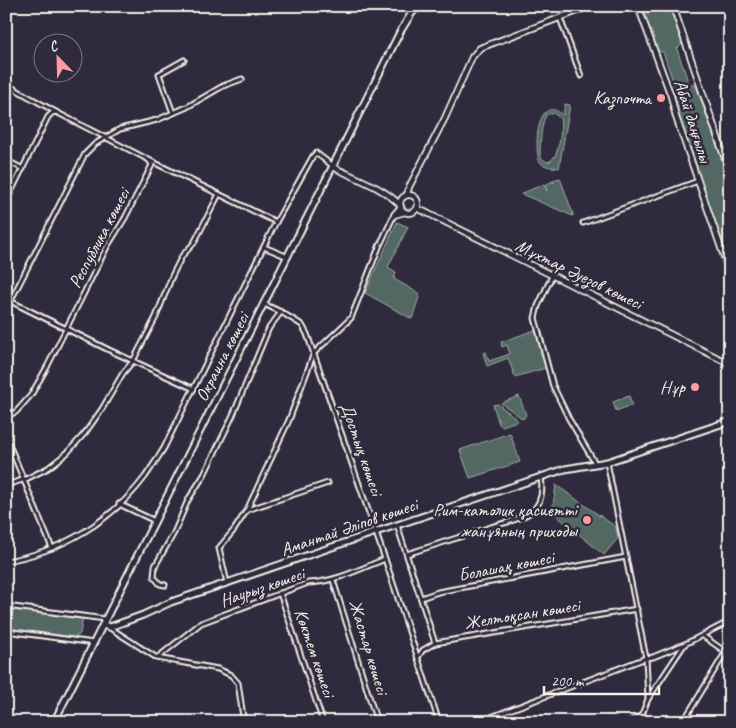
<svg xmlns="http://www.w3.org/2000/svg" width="736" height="728" font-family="Caveat,sans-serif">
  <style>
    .green { fill: #526863; stroke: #a3aca6; fill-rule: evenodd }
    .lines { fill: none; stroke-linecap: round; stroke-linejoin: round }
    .minor-casing { stroke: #f4f1e8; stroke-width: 7 }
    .tertiary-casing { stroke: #f4f1e8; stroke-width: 8 }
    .secondary-casing { stroke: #f4f1e8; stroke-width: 9 }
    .minor { stroke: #2f2a3d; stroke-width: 3 }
    .tertiary { stroke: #2f2a3d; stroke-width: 4.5 }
    .secondary { stroke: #2f2a3d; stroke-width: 5 }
    .poi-dot { fill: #ff9aa2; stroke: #2f2a3d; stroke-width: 2 }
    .labels { text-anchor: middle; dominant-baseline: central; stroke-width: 5; stroke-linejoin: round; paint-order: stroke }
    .poi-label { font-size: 18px; fill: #f4f1e8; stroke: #2f2a3d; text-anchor: end }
    .street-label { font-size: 18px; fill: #f4f1e8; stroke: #2f2a3d }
  </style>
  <rect width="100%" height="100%" fill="#2f2a3d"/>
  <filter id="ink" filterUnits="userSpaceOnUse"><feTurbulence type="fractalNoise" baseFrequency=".02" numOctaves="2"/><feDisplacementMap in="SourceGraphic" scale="10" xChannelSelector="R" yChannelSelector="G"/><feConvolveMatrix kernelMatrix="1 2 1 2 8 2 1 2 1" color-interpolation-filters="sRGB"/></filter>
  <g filter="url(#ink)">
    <g class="green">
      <polygon points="640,6 669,6 682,44 677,49 689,84 696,86 730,184 730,265 674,103 676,90 663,52 661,52 654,46"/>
      <path d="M565,104L570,105L559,168C552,167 544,167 540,162C534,155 535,91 563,115ZM553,113L560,118C562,129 560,160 547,162L541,158C539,152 541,122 546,116C548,113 550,114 553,113Z"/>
      <polygon points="560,178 573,214 573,216 521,194 544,184 547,191 545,185 553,181 554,183 553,180"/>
      <polygon points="397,222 408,227 388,267 396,272 394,279 420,294 412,319 365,293"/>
      <polygon points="535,330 546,368 515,377 508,358 487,366 483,353 486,352 489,361 510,354 507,345 502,347 501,342"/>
      <polygon points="519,396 526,415 523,419 501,403"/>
      <polygon points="629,396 632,405 616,411 613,402"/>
      <polygon points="498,404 517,419 517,421 502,426 499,424 493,405"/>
      <polygon points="510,433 520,462 470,478 460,450"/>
      <polygon points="556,485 616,527 618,538 604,555 552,512"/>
      <polygon points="6,607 83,617 80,634 75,637 6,628"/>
    </g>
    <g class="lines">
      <defs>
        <g id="minor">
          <polyline points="560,18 581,76"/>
          <polyline points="6,84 56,112"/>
          <polyline points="173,113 159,74 184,60"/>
          <polyline points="6,160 23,169"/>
          <polyline points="149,160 276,222"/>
          <polyline points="6,202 48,117 52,113 56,112 149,160 152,165 125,218 107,247 47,367 31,395 16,412 6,416"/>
          <polyline points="583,223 698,181"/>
          <polyline points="264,247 288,257"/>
          <polyline points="552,276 538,306 535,318 553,386 569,419 595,463"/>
          <polyline points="6,299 109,350 194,389"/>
          <polyline points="6,310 85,154 95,144 120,129 157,120 187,107 223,86 242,79"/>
          <polyline points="281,312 302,325 307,334 385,559 439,722"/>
          <polyline points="6,437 52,548"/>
          <polyline points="607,462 646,658 648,699 639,722"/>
          <polyline points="6,485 26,479 48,468 67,453 85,433 102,409 123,373 133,361 156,317 172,276 182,256 194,243 219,194"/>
          <polyline points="119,504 155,521"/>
          <polyline points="247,510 328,483"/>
          <polyline points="397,525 435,643"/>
          <path d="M407,554C435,545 463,536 491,527C503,523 520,520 531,512C542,504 543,490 541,477"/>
          <path d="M6,561C60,552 112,521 145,477C151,468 158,458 164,448L276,222L313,156L316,153L333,166"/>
          <polyline points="333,580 377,722"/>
          <polyline points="227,583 219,548 234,530 247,510 289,420 314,353 351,318 379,247 394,215"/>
          <polyline points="165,585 160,584 154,577 155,566 174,533 188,500 204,475 233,415 269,328 281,312 264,304"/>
          <polyline points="280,593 323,722"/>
          <polyline points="421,598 438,592 626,557"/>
          <polyline points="6,606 105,619"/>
          <polyline points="110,628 157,658 218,669 231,675 238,683 243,717 247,722"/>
          <polyline points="6,631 94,643"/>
          <polyline points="703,636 730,655"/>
          <polyline points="418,657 423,650 435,643 637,609"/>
          <path d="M157,658L201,623L308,583C335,582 360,569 385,559"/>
          <polyline points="648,699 684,645"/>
          <polyline points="643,715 648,722"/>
          <polyline points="478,722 646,658 653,657 685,644 730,621"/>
          <polyline points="629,722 642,715"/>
          <polyline points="683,722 725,653"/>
        </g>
        <g id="tertiary">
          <polyline points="638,6 671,96 676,117 730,274"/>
          <polyline points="673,6 730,173"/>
          <path d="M333,167C355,178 383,187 400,205"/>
          <polyline points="407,195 409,187 445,118 472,57 480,48 591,6"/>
          <circle cx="409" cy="204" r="9"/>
          <polyline points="401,207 394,215 405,212"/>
          <polyline points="417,208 730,364"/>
        </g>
        <g id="secondary">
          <polyline points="103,625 110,627 143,615 171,602 376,532 565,469 607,462 730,421"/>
          <polyline points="54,722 400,32 411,14 418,6"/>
        </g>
      </defs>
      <use href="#minor" class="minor-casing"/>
      <use href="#tertiary" class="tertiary-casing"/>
      <use href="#secondary" class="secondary-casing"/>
      <use href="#minor" class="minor"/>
      <use href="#tertiary" class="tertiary"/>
      <use href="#secondary" class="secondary"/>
    </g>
  </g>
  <g class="poi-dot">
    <circle cx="661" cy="98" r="5"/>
    <circle cx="695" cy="387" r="5"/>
    <circle cx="587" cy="520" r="5"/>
  </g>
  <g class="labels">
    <g class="poi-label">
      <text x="651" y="98">Казпочта</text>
      <text x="685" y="387">Нұр</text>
      <text x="577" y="510">Рим-католик қасиетті<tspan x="577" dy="21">жанұяның приходы</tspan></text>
    </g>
    <g class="street-label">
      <text transform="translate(693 121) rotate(72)">Абай даңғылы</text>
      <text transform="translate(99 238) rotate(-62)">Республика көшесі</text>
      <text transform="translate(579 274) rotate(26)">Мұхтар Әуезов көшесі</text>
      <text transform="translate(222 357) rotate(-63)">Окраина көшесі</text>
      <text transform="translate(362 449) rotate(71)">Достық көшесі</text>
      <text transform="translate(349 527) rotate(-19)">Амантай Әліпов көшесі</text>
      <text transform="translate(506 566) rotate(-11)">Болашақ көшесі</text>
      <text transform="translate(262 587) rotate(-19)">Наурыз көшесі</text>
      <text transform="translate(522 614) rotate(-9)">Желтоқсан көшесі</text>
      <text transform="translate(369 647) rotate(73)">Жастар көшесі</text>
      <text transform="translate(315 653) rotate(71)">Көктем көшесі</text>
    </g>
  </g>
  <rect width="736" height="728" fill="none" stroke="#2f2a3d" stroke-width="25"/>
  <rect x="12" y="12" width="711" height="703" fill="none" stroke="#f4f1e8" stroke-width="2" filter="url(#ink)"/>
  <g transform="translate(58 58) rotate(337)"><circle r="24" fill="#2f2a3d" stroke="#7e7a81"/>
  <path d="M0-4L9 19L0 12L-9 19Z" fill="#ff9aa2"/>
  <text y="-8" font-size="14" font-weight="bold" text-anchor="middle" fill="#f4f1e8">С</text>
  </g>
  <path d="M544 686v8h115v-8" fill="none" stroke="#f4f1e8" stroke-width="2.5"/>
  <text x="551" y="686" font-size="15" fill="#f4f1e8" stroke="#2f2a3d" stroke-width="4" paint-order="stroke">200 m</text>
</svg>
